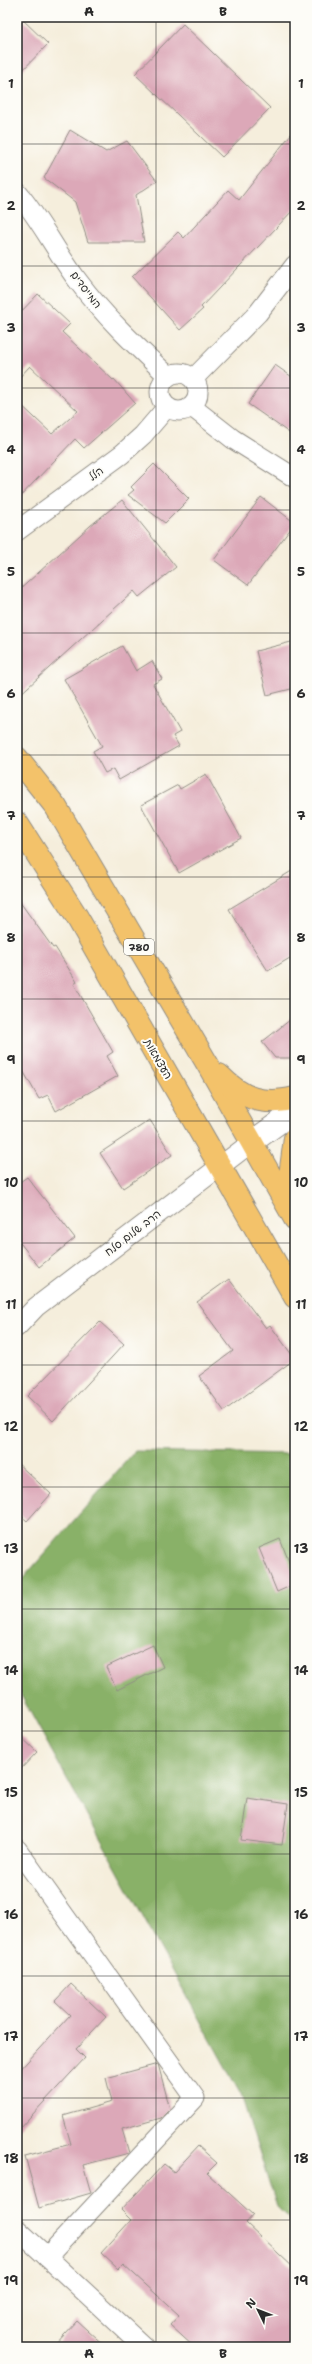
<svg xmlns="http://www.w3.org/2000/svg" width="312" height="2364" font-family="'Shantell Sans','Playpen Sans Hebrew',sans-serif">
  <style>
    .forest { fill: #89b167; stroke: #5a6e49 }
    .building { fill: #dca8b8 }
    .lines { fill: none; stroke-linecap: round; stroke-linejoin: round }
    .minor-casing { stroke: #908c84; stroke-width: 21 }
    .tertiary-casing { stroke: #908c84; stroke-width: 24 }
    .primary-casing { stroke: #908c84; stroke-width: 24 }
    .minor { stroke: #fff; stroke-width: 19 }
    .tertiary { stroke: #fff; stroke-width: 22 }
    .primary { stroke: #f3c26a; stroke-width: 22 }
    .grid { fill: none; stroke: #2b2b2b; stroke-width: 1; stroke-opacity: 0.55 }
    .labels { text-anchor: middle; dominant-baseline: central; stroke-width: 4; stroke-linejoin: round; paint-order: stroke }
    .shield { fill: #fdfcf7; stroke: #6a6a68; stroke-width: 1 }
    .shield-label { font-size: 10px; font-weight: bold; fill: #2b2b2b }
    .street-label { font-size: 11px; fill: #2b2b2b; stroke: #fdfcf7 }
    .neatline { fill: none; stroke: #2b2b2b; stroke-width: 1.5 }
    .grid-label { font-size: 13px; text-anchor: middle; font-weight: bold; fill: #2b2b2b }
  </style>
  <rect width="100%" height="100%" fill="#fdfcf7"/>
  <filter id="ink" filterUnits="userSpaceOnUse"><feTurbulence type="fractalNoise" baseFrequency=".025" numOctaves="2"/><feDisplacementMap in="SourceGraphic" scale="8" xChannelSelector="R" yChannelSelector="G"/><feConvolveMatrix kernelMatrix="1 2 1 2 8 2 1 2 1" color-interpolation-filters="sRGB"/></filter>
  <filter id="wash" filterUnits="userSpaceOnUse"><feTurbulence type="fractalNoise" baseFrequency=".012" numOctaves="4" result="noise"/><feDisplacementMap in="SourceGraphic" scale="16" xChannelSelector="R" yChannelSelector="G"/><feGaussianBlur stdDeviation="0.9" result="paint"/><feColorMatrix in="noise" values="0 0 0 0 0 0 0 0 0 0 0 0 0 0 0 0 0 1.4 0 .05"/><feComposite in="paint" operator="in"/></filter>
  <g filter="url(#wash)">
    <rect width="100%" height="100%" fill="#f5eedc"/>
    <polygon class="forest" points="135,1451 295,1454 295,2225 277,2207 241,2095 17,1688 17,1585"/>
    <g id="blocks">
      <g class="building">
        <polygon points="17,17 20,17 48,44 17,76"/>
        <polygon points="183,24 270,108 222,157 135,74"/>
        <polygon points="295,129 295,208 201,307 203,309 180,330 132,277 178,232 184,238 228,190 239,200"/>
        <polygon points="70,130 106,152 127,141 157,181 136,195 144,242 88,242 75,202 44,178"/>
        <polygon points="38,294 70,324 62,332 113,380 114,379 135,403 84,448 75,439 17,500 17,401 52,434 78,411 30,366 17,380 17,316"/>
        <polygon points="275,365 295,379 295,437 248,404"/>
        <polygon points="154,464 189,499 165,523 128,495 134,490 131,487"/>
        <polygon points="261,497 295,523 248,585 214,560"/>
        <polygon points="122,500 176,567 139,597 134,591 17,697 17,592 90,526"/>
        <polygon points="295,641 295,688 267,695 256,651"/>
        <polygon points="122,646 136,671 152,661 162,679 153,684 180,732 173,736 179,746 119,780 113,769 105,773 93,751 102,746 64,679"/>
        <polygon points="206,774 241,838 179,873 141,805 178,785 180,789"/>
        <polygon points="295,869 295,955 268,971 229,909"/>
        <polygon points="17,898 53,948 55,947 77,982 74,984 113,1052 107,1056 118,1076 56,1111 48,1095 39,1099 17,1060"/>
        <polygon points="295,1016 295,1058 275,1058 262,1042"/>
        <polygon points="150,1120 172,1155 123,1188 100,1153"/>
        <polygon points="27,1177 75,1238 39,1267 17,1239 17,1184"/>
        <polygon points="229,1279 266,1328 270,1325 295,1359 224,1411 199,1376 233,1351 197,1302"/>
        <polygon points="100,1322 124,1344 53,1421 27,1396"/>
        <polygon points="17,1463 51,1494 27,1521 17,1512"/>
        <polygon points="280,1539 295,1577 295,1584 277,1592 259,1548"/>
        <polygon points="153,1645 163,1667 117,1690 106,1667"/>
        <polygon points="17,1733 37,1752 17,1773"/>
        <polygon points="247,1798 288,1804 282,1845 241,1840"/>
        <polygon points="71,1984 106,2017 76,2049 85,2058 17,2131 17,2073 70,2015 55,2001"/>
        <polygon points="158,2064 170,2109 161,2118 122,2129 129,2153 83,2165 91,2193 39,2208 25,2156 71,2144 63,2116 112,2102 106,2078"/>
        <polygon points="198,2146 217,2163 207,2173 253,2215 246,2223 295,2269 295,2347 194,2347 170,2325 179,2315 123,2264 118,2269 101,2253 131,2220 121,2210 164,2164 174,2172"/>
        <polygon points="77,2321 106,2347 53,2347"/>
      </g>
    </g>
  </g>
  <g filter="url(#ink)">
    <use href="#blocks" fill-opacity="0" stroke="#908c84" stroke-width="1"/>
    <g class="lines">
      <defs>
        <g id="minor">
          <path d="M17,192C41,220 56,252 78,281C104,316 136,346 168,376"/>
          <circle cx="179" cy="392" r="19"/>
          <polyline points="193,379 258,313 295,265"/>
          <polyline points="192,407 233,439 295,478"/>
          <polyline points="17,531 122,454 143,435 167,407"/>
          <polyline points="17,1327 36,1307 252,1142"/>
          <polyline points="17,1849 195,2098 47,2257"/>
          <polyline points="17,2229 144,2347"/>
        </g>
        <polyline id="tertiary" points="252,1142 295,1111"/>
        <g id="primary">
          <polyline points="17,758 56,807 208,1065 295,1219"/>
          <polyline points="17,823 77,917 295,1297"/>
          <path d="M219,1075C243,1099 262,1106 295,1098"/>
          <polyline points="292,1209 290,1176 295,1138"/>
        </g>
      </defs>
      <use href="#minor" class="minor-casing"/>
      <use href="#tertiary" class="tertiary-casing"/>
      <use href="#primary" class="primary-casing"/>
      <use href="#minor" class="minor"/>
      <use href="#tertiary" class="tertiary"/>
      <use href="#primary" class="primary"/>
    </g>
  </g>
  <path class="grid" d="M156,17V2347M17,144H295M17,266H295M17,388H295M17,510H295M17,633H295M17,755H295M17,877H295M17,999H295M17,1121H295M17,1243H295M17,1365H295M17,1487H295M17,1609H295M17,1731H295M17,1854H295M17,1976H295M17,2098H295M17,2220H295"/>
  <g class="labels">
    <rect class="shield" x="124" y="939" width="30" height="16" rx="3"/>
    <g class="shield-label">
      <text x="139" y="947">780</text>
    </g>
    <g class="street-label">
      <text transform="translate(86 290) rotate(53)">המייסדים</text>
      <text transform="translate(96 474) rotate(-36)">הלל</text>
      <text transform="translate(158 1059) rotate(60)">העצמאות</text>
      <text transform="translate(133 1233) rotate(-38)">הרב שלום סלח</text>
    </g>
  </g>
  <rect width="312" height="2364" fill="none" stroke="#fdfcf7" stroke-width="44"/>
  <g transform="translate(258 2310) rotate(313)" stroke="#fdfcf7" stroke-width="3" paint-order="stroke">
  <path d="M0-3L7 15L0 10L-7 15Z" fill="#2b2b2b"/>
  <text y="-6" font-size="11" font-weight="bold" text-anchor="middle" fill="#2b2b2b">N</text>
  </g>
  <rect x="22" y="22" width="268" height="2320" class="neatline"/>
  <g class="grid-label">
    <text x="89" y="16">A</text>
    <text x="223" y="16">B</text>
    <text x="11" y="88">1</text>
    <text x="301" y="88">1</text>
    <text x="11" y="210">2</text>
    <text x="301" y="210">2</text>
    <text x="11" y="332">3</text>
    <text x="301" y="332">3</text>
    <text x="11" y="454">4</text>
    <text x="301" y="454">4</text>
    <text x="11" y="576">5</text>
    <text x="301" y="576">5</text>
    <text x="11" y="698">6</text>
    <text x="301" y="698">6</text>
    <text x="11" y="820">7</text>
    <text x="301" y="820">7</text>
    <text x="11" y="942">8</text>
    <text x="301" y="942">8</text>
    <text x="11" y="1064">9</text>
    <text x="301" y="1064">9</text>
    <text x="11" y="1187">10</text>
    <text x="301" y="1187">10</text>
    <text x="11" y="1309">11</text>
    <text x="301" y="1309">11</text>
    <text x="11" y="1431">12</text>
    <text x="301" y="1431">12</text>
    <text x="11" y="1553">13</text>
    <text x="301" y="1553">13</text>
    <text x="11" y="1675">14</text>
    <text x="301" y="1675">14</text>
    <text x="11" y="1797">15</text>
    <text x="301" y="1797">15</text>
    <text x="11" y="1919">16</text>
    <text x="301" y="1919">16</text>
    <text x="11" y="2041">17</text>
    <text x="301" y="2041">17</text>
    <text x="11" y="2163">18</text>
    <text x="301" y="2163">18</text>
    <text x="11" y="2285">19</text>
    <text x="301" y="2285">19</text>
    <text x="89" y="2358">A</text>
    <text x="223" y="2358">B</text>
  </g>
</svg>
